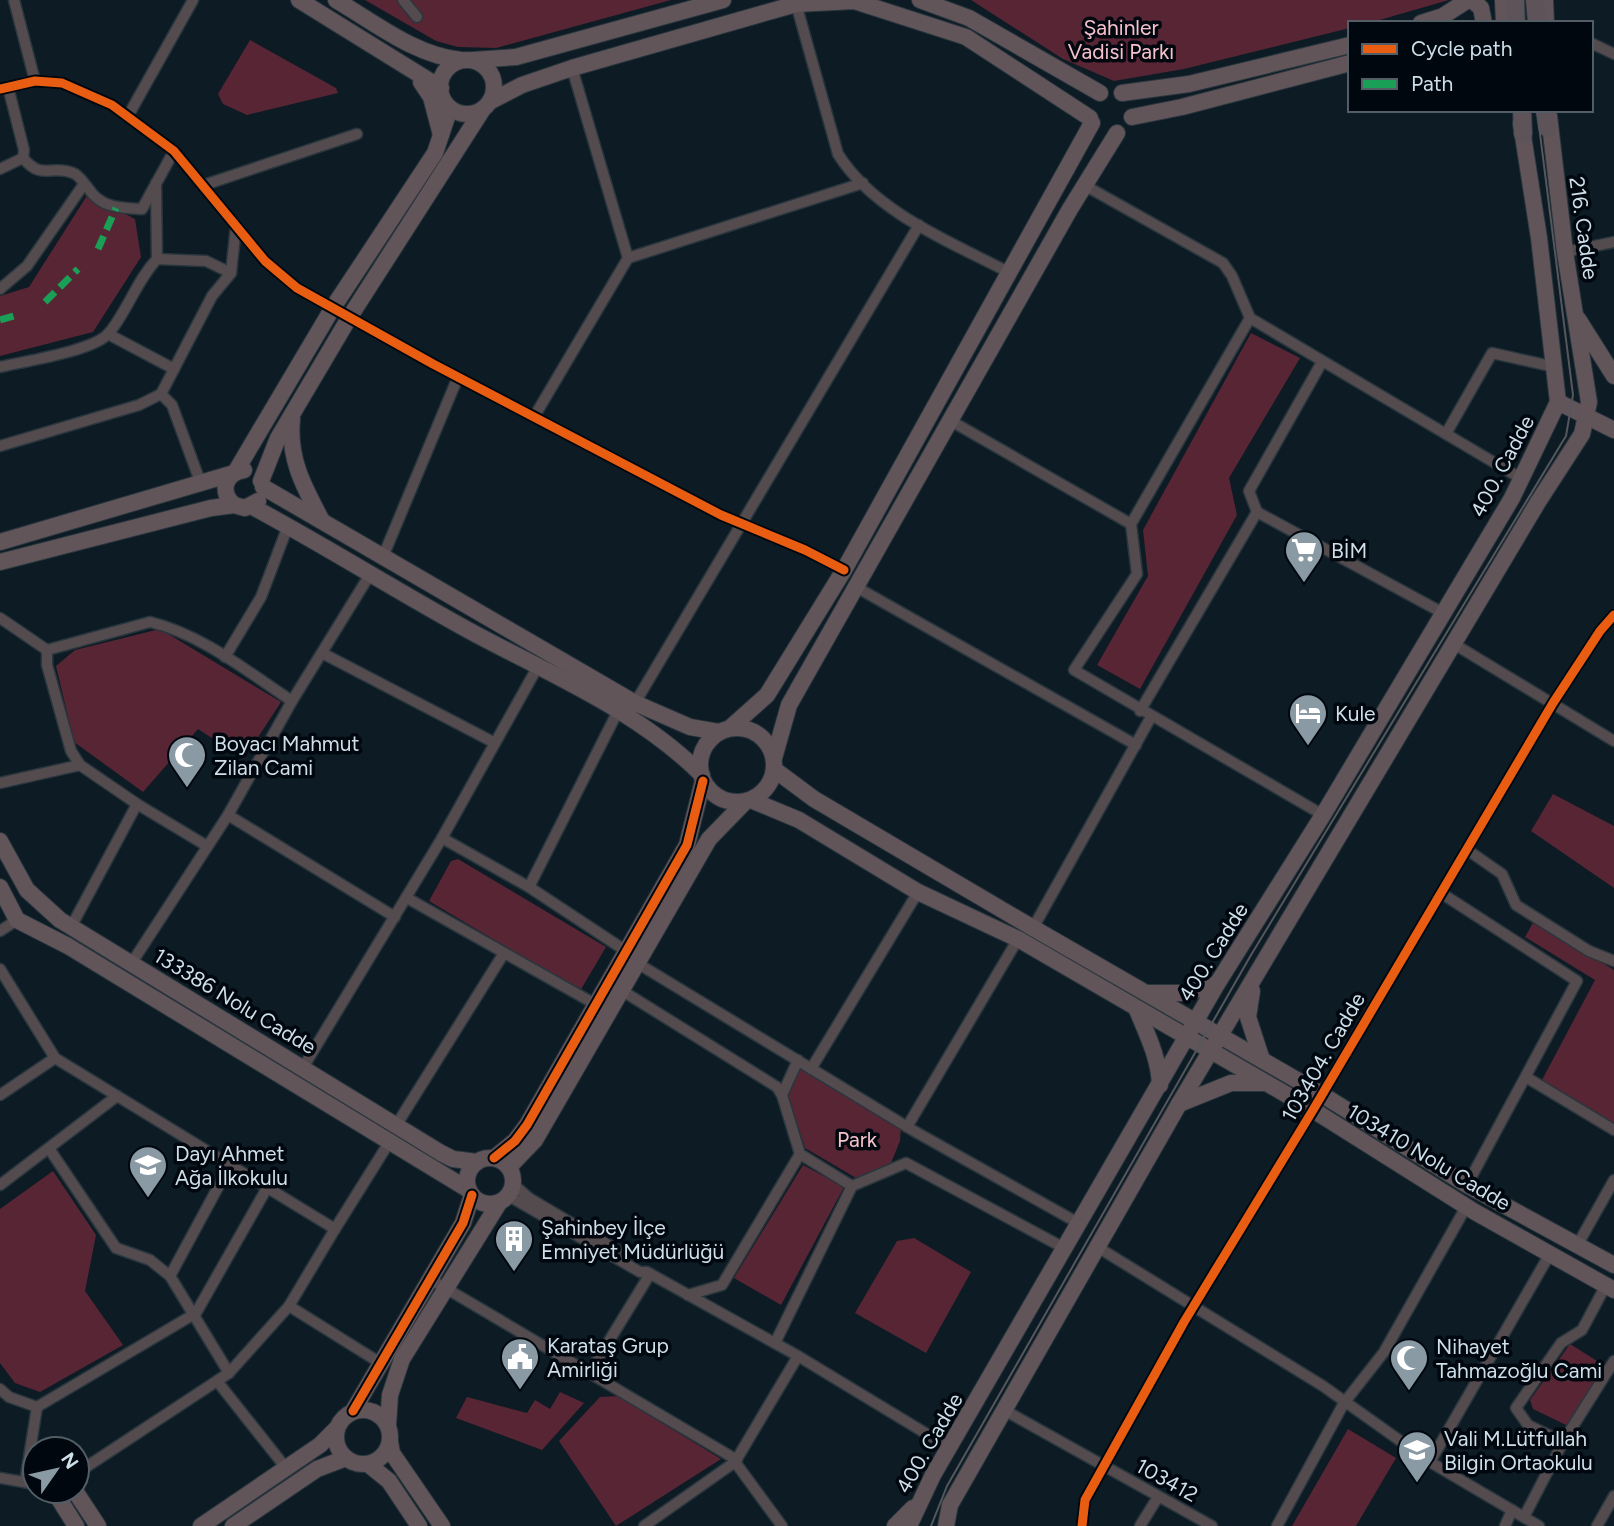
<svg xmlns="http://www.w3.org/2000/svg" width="1614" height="1526" font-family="Figtree,sans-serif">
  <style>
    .green { fill: #582534 }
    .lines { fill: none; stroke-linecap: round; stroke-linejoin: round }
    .street-casing { stroke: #29363e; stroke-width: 13 }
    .secondary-casing { stroke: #29363e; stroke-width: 18 }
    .primary-casing { stroke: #29363e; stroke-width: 20 }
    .street { stroke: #544b4e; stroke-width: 10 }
    .secondary { stroke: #62555a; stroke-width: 16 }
    .primary { stroke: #5d5359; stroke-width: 18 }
    .tram { stroke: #55575c; stroke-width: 2 }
    .quiet { stroke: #1a9f57; stroke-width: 7; stroke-dasharray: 14 7; stroke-linecap: butt }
    .cycleway-casing { stroke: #01070e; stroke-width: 13 }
    .cycleway { stroke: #e95d12; stroke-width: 9 }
    .labels { text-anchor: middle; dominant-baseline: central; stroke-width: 7; stroke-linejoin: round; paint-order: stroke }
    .park-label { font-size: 21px; fill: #f6c1ca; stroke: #01070e }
    .street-label { font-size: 21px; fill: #cedfea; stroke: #01070e }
    .poi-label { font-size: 21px; fill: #cedfea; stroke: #01070e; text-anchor: start }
  </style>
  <rect width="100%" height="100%" fill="#0c1b24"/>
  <g class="green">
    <polygon points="365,0 671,0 496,48 458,47 436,41"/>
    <polygon points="971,0 1449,0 1369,23 1350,23 1350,28 1184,69 1114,81 1063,59"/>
    <polygon points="250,40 336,88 338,93 247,115 223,104 218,94"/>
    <polygon points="88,194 135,219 141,257 93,332 0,356 0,296 29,287"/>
    <polygon points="1251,333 1300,358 1229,478 1237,515 1140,689 1097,665 1148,576 1143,530"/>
    <polygon points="160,629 281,702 244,759 198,729 143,792 74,742 56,666 75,650"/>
    <polygon points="1553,794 1614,826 1614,888 1531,831"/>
    <polygon points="458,859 606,947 580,991 429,901 451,861"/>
    <polygon points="1534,921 1614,970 1614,1123 1542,1080 1595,980 1525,937"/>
    <polygon points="801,1067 901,1126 900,1141 891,1163 856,1178 805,1148 788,1096"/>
    <polygon points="803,1165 844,1187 781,1305 734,1278"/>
    <polygon points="53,1171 96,1235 85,1291 123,1345 40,1392 15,1383 0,1363 0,1209"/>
    <polygon points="914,1238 971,1272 926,1353 855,1313 897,1241"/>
    <polygon points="1570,1344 1597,1361 1597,1377 1572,1423 1566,1425 1533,1409 1530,1400"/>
    <polygon points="560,1392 584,1403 542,1450 456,1418 467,1397 527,1413 535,1400 550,1409"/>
    <polygon points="618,1396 721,1459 616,1526 559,1441 600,1397"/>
    <polygon points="1348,1429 1396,1458 1356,1526 1292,1526"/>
  </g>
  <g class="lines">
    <defs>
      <g id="street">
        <polyline points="14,0 35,81"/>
        <polyline points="403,0 417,17"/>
        <path d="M795,0L838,154C875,213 951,242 1010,273"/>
        <polyline points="1591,43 1614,54"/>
        <polyline points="572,68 628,258"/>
        <polyline points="0,89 35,81 62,83 112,105 174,151 265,261 297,288 433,364 721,515 805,550 844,570"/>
        <polyline points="128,116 193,0"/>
        <path d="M23,158C42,181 51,164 73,173C79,175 83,182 88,188C101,208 119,208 142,209L174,151"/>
        <polyline points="0,169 23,158 24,150 8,87"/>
        <polyline points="156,183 157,259"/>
        <polyline points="204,185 357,134"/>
        <polyline points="1084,185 1223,263 1232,276 1250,318 1522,479"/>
        <polyline points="1565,252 1614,242"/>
        <polyline points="0,289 27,266 84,184"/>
        <polyline points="1250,318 1131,524 1137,574 1074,670 1323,815"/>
        <polyline points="108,334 174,369"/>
        <path d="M0,367C25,361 94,351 109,333C128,310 137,280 157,259L206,261L231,273"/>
        <polyline points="161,394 172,405 201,484"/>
        <polyline points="534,417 628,258 863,183"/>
        <polyline points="951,421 1131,524"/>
        <polyline points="1447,432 1492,353 1555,367"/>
        <polyline points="0,446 139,405 161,394 212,296 231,273 236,226"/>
        <polyline points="1257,512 1249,491 1322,362"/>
        <polyline points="382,559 458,377"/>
        <polyline points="856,587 1136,745"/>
        <polyline points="0,618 47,650"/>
        <polyline points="1454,644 1614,741"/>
        <polyline points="322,653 495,743"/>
        <polyline points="225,657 261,597 288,526"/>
        <polyline points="537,668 442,838 529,887 626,951"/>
        <polyline points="635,703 919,225"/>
        <polyline points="1140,711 1257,512 1443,613"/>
        <polyline points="0,783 80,765"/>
        <polyline points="228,815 395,917"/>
        <path d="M207,846L137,804L80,765L71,751L47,665V650L150,622C201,634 248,672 292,701"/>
        <polyline points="1466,849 1502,874 1516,905 1589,951 1614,961"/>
        <polyline points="529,887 618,711"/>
        <polyline points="1441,893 1577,981 1467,1185"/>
        <polyline points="407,898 595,1004"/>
        <polyline points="71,927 137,804"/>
        <polyline points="1033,928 1151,717"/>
        <polyline points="0,931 17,920"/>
        <polyline points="637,963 914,1131 1080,1224"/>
        <polyline points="131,964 228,815 292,701 369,576"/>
        <polyline points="0,969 55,1058 0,1095"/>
        <polyline points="621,990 777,1087 782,1095 800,1154 852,1186"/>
        <polyline points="55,1058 335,1229 390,1141"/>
        <polyline points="304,1066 442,838"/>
        <polyline points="811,1069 918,892"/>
        <polyline points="1526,1077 1614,1130"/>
        <polyline points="782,1095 798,1060"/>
        <polyline points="397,1124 504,953"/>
        <polyline points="907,1127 1018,939"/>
        <polyline points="50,1150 116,1248 150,1260 170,1276 229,1373"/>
        <polyline points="0,1185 117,1096"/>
        <polyline points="514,1185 529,1198 617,1250"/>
        <polyline points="509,1196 640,1272 647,1272 798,1356 950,1448"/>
        <polyline points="1578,1244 1614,1180"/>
        <polyline points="1099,1248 1323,1386 1430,1462 1539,1526"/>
        <polyline points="170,1276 230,1165"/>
        <polyline points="430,1279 737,1460"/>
        <polyline points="688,1295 722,1285 800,1154"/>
        <polyline points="289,1306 382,1364"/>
        <polyline points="775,1343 852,1186 906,1163 1066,1249"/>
        <polyline points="590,1372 650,1274"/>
        <polyline points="217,1381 286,1468"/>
        <polyline points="0,1389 9,1397 37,1407 196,1313 267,1188"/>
        <polyline points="1004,1410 1212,1526"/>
        <polyline points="1563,1442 1614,1361"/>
        <polyline points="735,1462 798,1356"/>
        <polyline points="1430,1462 1551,1252"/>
        <polyline points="77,1473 229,1373 289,1306 335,1229"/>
        <polyline points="0,1478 35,1484"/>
        <polyline points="25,1482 37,1407"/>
        <polyline points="1524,1517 1563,1442 1528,1425 1516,1408 1561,1343 1582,1330 1606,1285"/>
        <polyline points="644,1526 735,1462 782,1526"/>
        <polyline points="1082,1526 1085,1500 1184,1322 1313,1110 1553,703 1600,631 1614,615"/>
        <polyline points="1140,1526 1158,1497"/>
        <polyline points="1277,1526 1344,1403 1384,1352 1466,1207"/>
        <polyline points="1505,1526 1512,1510"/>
        <polyline points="1597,1526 1614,1496"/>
      </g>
      <g id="secondary">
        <polyline points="299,0 441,88"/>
        <path d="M336,0C375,23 416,56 461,60"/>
        <polyline points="920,0 969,18 1100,93"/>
        <polyline points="1472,0 1481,8 1484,23"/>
        <polyline points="1503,0 1504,23"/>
        <polyline points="1545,0 1546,23"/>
        <polyline points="1421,23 1443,16 1468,0"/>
        <polyline points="473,60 516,57 723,0"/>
        <circle cx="467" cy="87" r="27"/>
        <polyline points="421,82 431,97 441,135"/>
        <polyline points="1122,93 1189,84 1350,45"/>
        <polyline points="491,101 522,85 572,68 796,4 854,1 966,37 1090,118"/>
        <polyline points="1132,117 1182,107 1350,63"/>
        <polyline points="1521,123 1539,238 1558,402"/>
        <polyline points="1578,319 1614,376"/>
        <polyline points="1558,402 1614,430"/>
        <path d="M292,419C288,459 304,487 322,521"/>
        <polyline points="236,471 332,309 435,153 450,108"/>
        <polyline points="261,481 278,438 349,318 483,109"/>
        <polyline points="263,487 635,703 690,727 719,732"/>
        <path d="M234,505C219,492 225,473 244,470"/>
        <path d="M251,506C324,545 395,590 468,630C547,673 638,710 702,775"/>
        <polyline points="0,542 231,474"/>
        <polyline points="0,562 211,508 234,505 245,508 258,501"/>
        <circle cx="737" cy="765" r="37"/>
        <polyline points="730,728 767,695 844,570 1092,123"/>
        <polyline points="774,758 789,705 1070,209 1117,133"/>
        <polyline points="775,770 814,799 1033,928 1321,1094 1467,1185 1614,1265"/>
        <polyline points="751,800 799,820 918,892 1018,939 1313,1110 1475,1212 1614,1290"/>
        <polyline points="0,841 27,890 60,920 441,1153 453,1159 477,1162"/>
        <polyline points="0,887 17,920 68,946 469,1190"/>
        <polyline points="1252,991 1248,1017 1262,1060"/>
        <polyline points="1147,993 1184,993 1217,984"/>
        <path d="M1137,1010C1147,1034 1159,1058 1160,1085"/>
        <polyline points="1179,1104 1231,1083 1264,1083"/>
        <circle cx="490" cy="1181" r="23"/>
        <polyline points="494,1158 515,1141 527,1125 687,845 703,781"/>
        <polyline points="509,1167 535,1140 709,839 745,802"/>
        <circle cx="363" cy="1437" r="27"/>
        <polyline points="353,1411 463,1223 472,1195"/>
        <polyline points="388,1425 390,1395 402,1359 499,1203"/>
        <polyline points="390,1442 392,1453 442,1526"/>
        <polyline points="368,1464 389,1481 419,1526"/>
        <polyline points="54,1491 76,1526"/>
        <polyline points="75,1491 98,1526"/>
        <polyline points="201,1526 320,1445 337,1428"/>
        <polyline points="233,1526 317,1469 346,1458"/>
        <polyline points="895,1526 913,1508"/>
        <polyline points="909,1526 933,1475 1217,984 1323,815 1512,498 1558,402"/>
        <polyline points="946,1526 950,1505 1179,1104 1538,502 1582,434 1589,402 1565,252 1549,116"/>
      </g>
      <g id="primary">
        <polyline points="1515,0 1516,23"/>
        <polyline points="1535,0 1537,23"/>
        <polyline points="1522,110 1523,134"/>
        <polyline points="1545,110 1548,128"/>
      </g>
    </defs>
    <use href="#street" class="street-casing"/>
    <use href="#secondary" class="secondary-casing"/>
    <use href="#primary" class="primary-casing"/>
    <use href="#street" class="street"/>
    <use href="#secondary" class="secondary"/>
    <use href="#primary" class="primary"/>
    <g class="tram">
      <polyline points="1521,0 1523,23"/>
      <polyline points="931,1526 947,1486 1251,955 1566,436 1573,395 1537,110"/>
    </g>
    <g class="quiet">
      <polyline points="98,249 116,208"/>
      <polyline points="45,302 78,269"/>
      <polyline points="0,320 14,316"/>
    </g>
    <defs>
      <g id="cycleway">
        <polyline points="0,89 35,81 62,83 112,105 174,151 265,261 297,288 433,364 721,515 805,550 844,570"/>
        <polyline points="494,1158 515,1141 527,1125 687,845 703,781"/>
        <polyline points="353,1411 463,1223 472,1195"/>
        <polyline points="1082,1526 1085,1500 1184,1322 1313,1110 1553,703 1600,631 1614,615"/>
      </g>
    </defs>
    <use href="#cycleway" class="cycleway-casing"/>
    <use href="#cycleway" class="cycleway"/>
  </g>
  <defs>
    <symbol id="supermarket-pin" viewBox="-11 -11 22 30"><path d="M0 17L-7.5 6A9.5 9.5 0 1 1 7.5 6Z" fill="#8a9aa5" stroke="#01070e"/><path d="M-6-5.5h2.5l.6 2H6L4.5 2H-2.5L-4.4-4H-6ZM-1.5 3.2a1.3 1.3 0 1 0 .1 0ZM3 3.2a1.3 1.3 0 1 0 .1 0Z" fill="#fff"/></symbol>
    <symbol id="hotel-pin" viewBox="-11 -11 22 30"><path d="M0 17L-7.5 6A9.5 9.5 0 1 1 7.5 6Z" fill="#8a9aa5" stroke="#01070e"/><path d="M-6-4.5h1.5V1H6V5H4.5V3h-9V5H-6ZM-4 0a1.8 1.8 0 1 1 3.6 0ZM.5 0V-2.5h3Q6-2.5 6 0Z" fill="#fff"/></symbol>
    <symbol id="mosque-pin" viewBox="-11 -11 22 30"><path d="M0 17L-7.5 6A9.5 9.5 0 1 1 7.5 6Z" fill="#8a9aa5" stroke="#01070e"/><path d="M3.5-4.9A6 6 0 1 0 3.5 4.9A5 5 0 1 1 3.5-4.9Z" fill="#fff"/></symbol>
    <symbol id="school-pin" viewBox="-11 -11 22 30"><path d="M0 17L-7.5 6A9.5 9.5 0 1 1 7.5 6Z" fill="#8a9aa5" stroke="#01070e"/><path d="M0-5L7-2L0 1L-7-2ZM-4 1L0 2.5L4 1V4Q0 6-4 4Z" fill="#fff"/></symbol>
    <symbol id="building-pin" viewBox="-11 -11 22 30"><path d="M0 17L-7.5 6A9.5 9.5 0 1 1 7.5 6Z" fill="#8a9aa5" stroke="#01070e"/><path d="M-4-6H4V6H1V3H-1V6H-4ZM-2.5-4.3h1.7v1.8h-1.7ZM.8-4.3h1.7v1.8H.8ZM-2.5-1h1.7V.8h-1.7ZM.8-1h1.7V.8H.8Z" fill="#fff"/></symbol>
    <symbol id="civic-pin" viewBox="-11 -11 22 30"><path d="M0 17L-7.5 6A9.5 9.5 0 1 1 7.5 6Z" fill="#8a9aa5" stroke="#01070e"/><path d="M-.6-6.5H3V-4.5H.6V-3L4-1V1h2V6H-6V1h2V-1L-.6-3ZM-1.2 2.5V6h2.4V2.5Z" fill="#fff"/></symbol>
  </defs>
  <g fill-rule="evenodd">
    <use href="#supermarket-pin" x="1282" y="528" width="44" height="60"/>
    <use href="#hotel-pin" x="1286" y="691" width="44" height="60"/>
    <use href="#mosque-pin" x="165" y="733" width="44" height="60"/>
    <use href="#school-pin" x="126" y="1143" width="44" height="60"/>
    <use href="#building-pin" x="492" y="1217" width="44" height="60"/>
    <use href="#civic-pin" x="498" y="1335" width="44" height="60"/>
    <use href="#mosque-pin" x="1387" y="1336" width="44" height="60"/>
    <use href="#school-pin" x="1395" y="1428" width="44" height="60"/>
  </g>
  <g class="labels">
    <g class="park-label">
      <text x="1121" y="27">Şahinler<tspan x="1121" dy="24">Vadisi Parkı</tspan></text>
      <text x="857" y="1139">Park</text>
    </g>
    <g class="street-label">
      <text transform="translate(1584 228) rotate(82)">216. Cadde</text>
      <text transform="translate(1502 466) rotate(-62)">400. Cadde</text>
      <text transform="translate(1213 952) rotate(-58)">400. Cadde</text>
      <text transform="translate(235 1001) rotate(31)">133386 Nolu Cadde</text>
      <text transform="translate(1323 1057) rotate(-60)">103404. Cadde</text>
      <text transform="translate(1429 1157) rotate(31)">103410 Nolu Cadde</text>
      <text transform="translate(929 1443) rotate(-60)">400. Cadde</text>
      <text transform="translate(1167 1480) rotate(29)">103412</text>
    </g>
    <g class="poi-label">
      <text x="1331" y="550">BİM</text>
      <text x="1335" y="713">Kule</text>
      <text x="214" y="743">Boyacı Mahmut<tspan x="214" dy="24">Zilan Cami</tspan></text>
      <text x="175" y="1153">Dayı Ahmet<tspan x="175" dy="24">Ağa İlkokulu</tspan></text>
      <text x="541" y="1227">Şahinbey İlçe<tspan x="541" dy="24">Emniyet Müdürlüğü</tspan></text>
      <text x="547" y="1345">Karataş Grup<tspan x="547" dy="24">Amirliği</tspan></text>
      <text x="1436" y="1346">Nihayet<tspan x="1436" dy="24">Tahmazoğlu Cami</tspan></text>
      <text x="1444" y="1438">Vali M.Lütfullah<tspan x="1444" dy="24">Bilgin Ortaokulu</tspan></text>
    </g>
  </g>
  <rect x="1348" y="21" width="245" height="91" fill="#01070e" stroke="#535d66" stroke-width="2"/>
  <rect x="1362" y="44" width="35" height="10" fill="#e95d12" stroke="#535d66" stroke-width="2"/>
  <text x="1411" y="56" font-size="21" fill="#cedfea">Cycle path</text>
  <rect x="1362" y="79" width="35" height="10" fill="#1a9f57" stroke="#535d66" stroke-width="2"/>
  <text x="1411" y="91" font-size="21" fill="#cedfea">Path</text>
  <g transform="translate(56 1470) rotate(56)"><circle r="33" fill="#01070e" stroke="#535d66" stroke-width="2"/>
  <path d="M0-5L12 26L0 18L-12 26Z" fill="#8a9aa5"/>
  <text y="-10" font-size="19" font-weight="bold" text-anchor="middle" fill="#cedfea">N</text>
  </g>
</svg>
